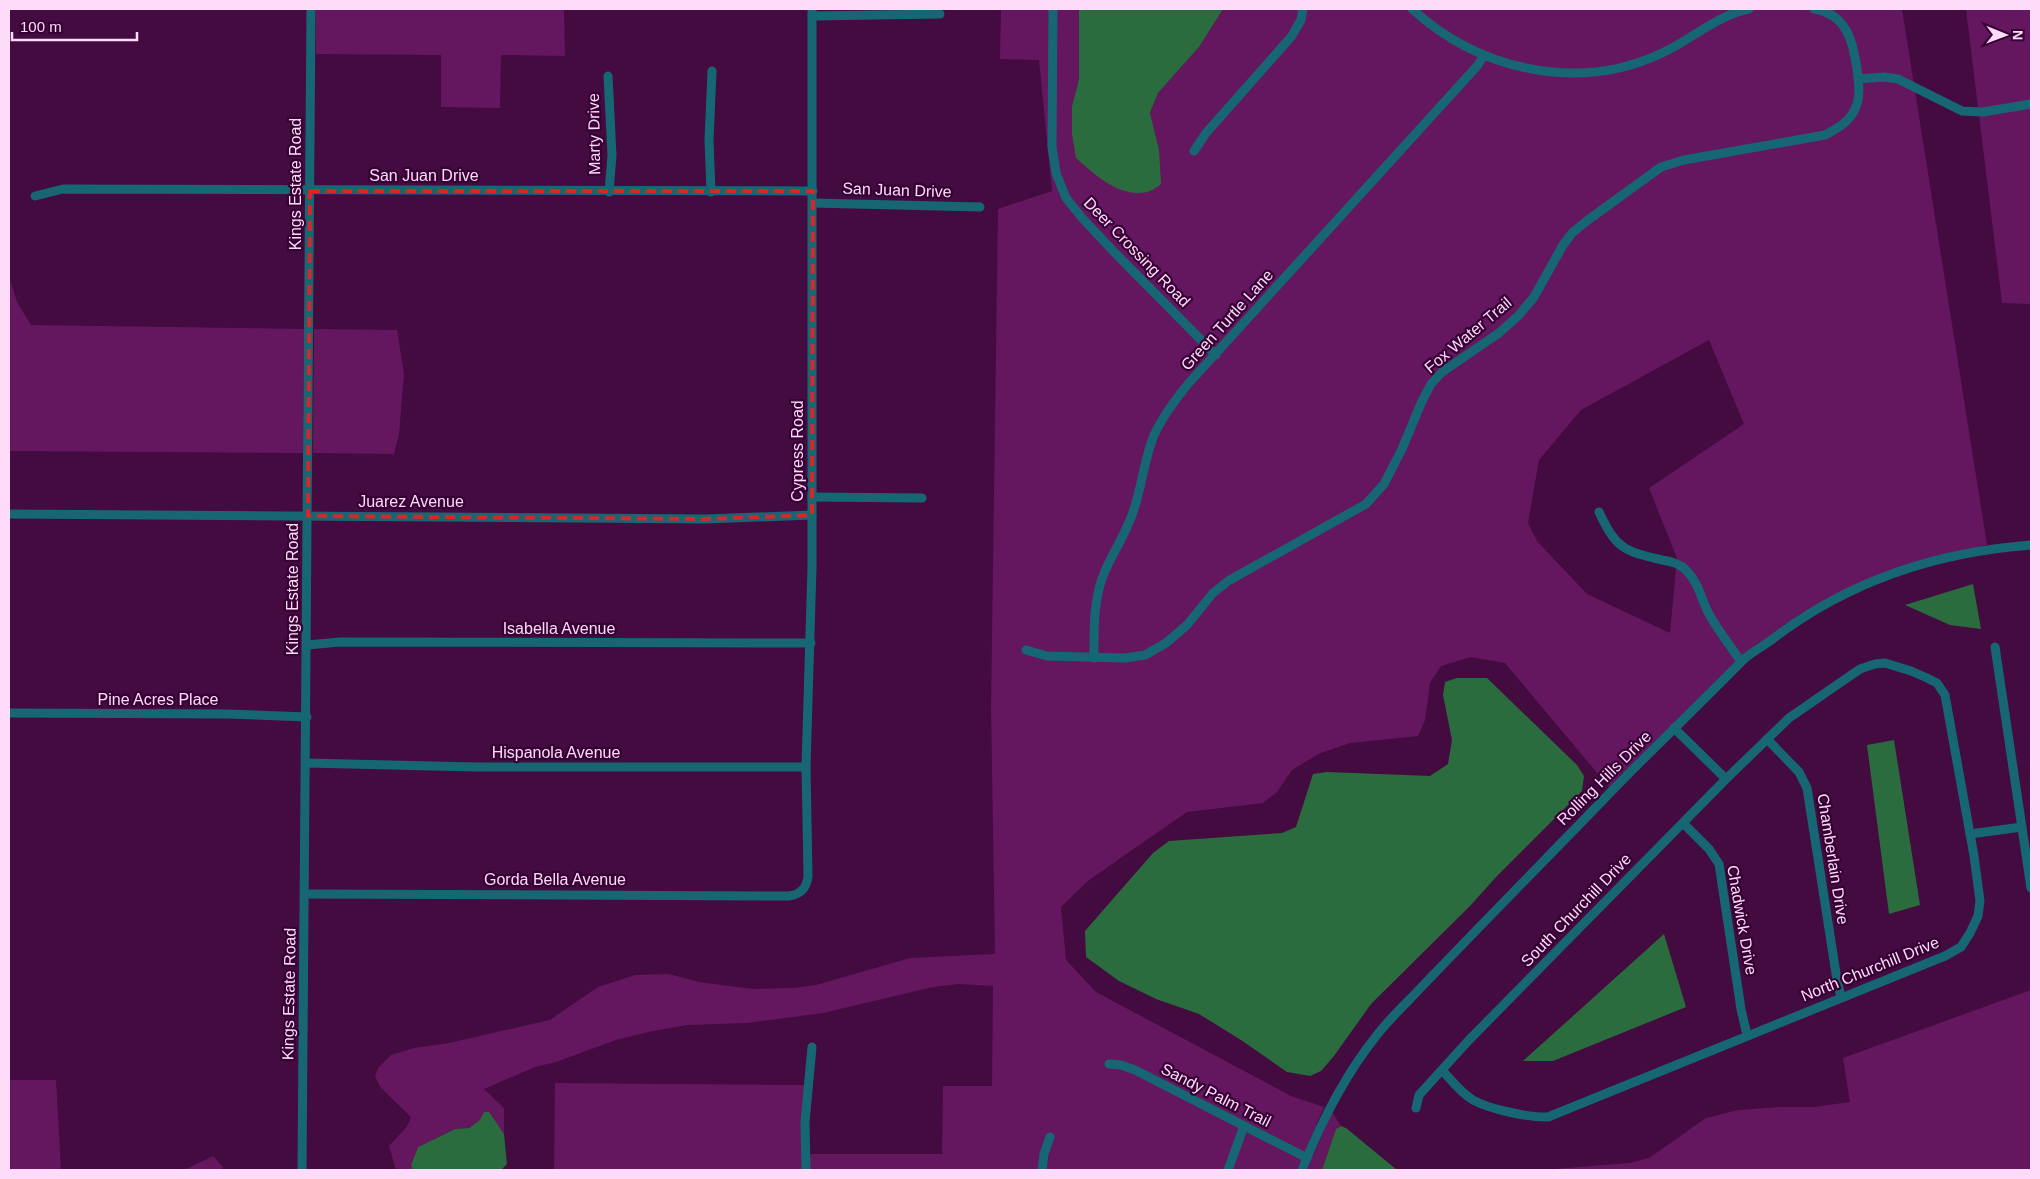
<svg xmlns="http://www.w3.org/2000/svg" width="2040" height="1179" font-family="Arial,sans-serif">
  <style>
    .green { fill: #64175f; fill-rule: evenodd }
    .water { fill: #2a6c3d }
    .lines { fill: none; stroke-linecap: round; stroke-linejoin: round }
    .minor { stroke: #166773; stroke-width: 9 }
    .marked { fill: none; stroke: #d62828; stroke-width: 4; stroke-dasharray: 10 6; stroke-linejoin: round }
    .labels { text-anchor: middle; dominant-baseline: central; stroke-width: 4.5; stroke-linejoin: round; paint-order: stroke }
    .street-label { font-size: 16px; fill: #fddbf9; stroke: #370035 }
  </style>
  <rect width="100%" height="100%" fill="#430b40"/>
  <g class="green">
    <polygon points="316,9 564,9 565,56 501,55 500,108 441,107 441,55 316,54"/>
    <path d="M1001,9H1079V79L1072,106V134L1159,150L1150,114L1158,93L1199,47L1223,9H1902L1987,545L1949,553L1887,571L1828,598L1800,614L1738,659L1609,787L1505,663L1471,657L1441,666L1430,683L1425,720L1418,736L1350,743L1318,754L1292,770L1277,792L1263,803L1187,812L1089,880L1061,907L1066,960L1096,992L1291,1096L1324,1107L1297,1170H554L555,1083L806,1085L805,1154H942L943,1086H992L993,986L959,984L933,987L823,1013L747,1023L687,1025L648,1032L616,1040L556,1062L535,1067L484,1089L504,1108V1134L497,1125L480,1120L469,1128L455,1129L418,1147L411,1165L413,1170H396L389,1146C397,1136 408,1129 411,1117L381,1088L375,1077L378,1068L391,1055L414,1048L449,1043L550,1020L598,987L635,975L669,974L699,982L753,989L793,988L816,985L910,958L995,954L991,707L998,209L1052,191L1039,60L1000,59ZM1709,340L1744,424L1649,488L1677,558L1670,633L1587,594L1537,541L1528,523L1539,460L1581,410Z"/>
    <polygon points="1966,9 2031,9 2031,304 2002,303"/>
    <polygon points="9,277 17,302 31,325 304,329 303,453 9,451"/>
    <polygon points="314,329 397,330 404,374 399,434 394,454 313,453"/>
    <polygon points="2031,990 2031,1170 1541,1170 1630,1163 1649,1158 1706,1118 1738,1110 1780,1107 1814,1107 1850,1102 1843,1058"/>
    <polygon points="9,1080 56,1080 61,1170 9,1170"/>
    <polygon points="1332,1112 1341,1126 1336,1129 1322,1170 1307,1170"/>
    <polygon points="213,1156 223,1167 221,1170 184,1170"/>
  </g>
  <g class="water">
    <path d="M1079,9H1223L1199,47L1158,93L1150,113L1159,150L1161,184C1157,187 1152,191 1147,192C1120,198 1095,175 1076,158L1072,134V106L1079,79Z"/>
    <polygon points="1973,584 1981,629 1950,625 1905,605"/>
    <polygon points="1457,678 1487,678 1577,765 1584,776 1582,791 1497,876 1470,906 1371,1004 1334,1056 1321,1071 1310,1076 1287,1072 1241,1040 1199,1014 1156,999 1119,981 1086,957 1085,931 1153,853 1169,841 1282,833 1296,827 1313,774 1327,772 1430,776 1448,764 1452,740 1443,695 1445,682"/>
    <polygon points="1894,740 1920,905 1889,914 1867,745"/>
    <polygon points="1664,934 1686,1007 1553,1061 1523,1061"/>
    <polygon points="484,1112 489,1112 504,1134 507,1164 501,1170 413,1170 411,1165 418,1147 455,1129 469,1128 480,1120"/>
    <polygon points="1341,1126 1346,1128 1397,1170 1322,1170 1336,1129"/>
  </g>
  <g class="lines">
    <g class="minor">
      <polyline points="1053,9 1052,147 1056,173 1066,198 1083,219 1117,255 1216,355"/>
      <path d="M1412,9C1479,70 1578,93 1662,53C1691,40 1717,15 1749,9"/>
      <polyline points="812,16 940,14"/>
      <polyline points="608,76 612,155 609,192"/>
      <polyline points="1858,79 1884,77 1898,79 1962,111 1983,112 2031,104"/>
      <polyline points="1194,151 1206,133 1291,37 1301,20 1303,9"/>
      <polyline points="711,192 709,140 712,71"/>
      <polyline points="35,196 63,189 813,191"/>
      <polyline points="813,203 980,207"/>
      <polyline points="812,497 922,498"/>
      <path d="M1599,512C1616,548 1623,551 1662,560C1670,561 1680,564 1686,570C1699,583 1701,599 1709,614C1718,631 1731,646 1741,662"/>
      <polyline points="9,514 706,519 812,515"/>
      <polyline points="307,645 340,642 811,643"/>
      <polyline points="1995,647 2031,888"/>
      <path d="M1026,650L1047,656L1125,658L1145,655L1166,643L1187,625L1213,593L1228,581L1366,504L1384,484L1402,449L1422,401L1431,384L1442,372L1499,333L1519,315L1534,297L1563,245L1572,233L1588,220L1661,167L1684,160L1825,135C1836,129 1848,123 1854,111C1861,98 1859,84 1857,69C1853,42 1847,14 1814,9"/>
      <path d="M1094,658C1094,629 1093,598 1105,571C1114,551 1126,533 1133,512C1142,487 1144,459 1154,435C1163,416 1175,400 1188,384L1478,65L1484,55"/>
      <polyline points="9,713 228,714 307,717"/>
      <polyline points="1674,728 1726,779"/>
      <polyline points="1767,739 1799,772 1807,788 1837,980 1841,997"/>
      <polyline points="306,763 476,767 806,767"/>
      <polyline points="1683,823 1709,849 1719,864 1741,1009 1747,1035"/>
      <polyline points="1970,834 2022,827"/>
      <path d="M305,894L788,896C800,895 807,888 808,876L806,767L812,567V9"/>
      <polyline points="1109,1064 1121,1065 1135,1070 1307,1158"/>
      <path d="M1416,1108L1419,1095L1469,1040L1726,779L1789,718L1860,669L1875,664L1885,663L1911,671L1927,678L1937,683L1945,695L1974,856L1980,901L1978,916L1970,933L1961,947L1945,956L1548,1117C1531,1118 1488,1109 1473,1100C1461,1093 1452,1081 1442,1070"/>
      <polyline points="302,1170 311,9"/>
      <polyline points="806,1170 805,1122 812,1047"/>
      <polyline points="1042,1170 1044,1154 1050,1137"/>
      <polyline points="1228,1170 1244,1126"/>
      <path d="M1302,1170C1321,1122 1344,1076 1377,1035C1387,1022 1399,1010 1411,998C1475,931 1540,865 1604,799C1649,752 1697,707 1742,661C1751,652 1764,646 1774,638C1849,581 1938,552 2031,545"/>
    </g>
  </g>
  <path class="marked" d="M310,191H813L812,515L706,519L308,516Z"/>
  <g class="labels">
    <g class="street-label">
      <text transform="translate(594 134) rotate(-91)">Marty Drive</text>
      <text x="424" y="175">San Juan Drive</text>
      <text transform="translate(295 184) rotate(-90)">Kings Estate Road</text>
      <text transform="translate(897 190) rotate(2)">San Juan Drive</text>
      <text transform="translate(1137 252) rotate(46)">Deer Crossing Road</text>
      <text transform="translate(1227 320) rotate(-48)">Green Turtle Lane</text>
      <text transform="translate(1468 335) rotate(-40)">Fox Water Trail</text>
      <text transform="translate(797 451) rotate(-90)">Cypress Road</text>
      <text x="411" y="501">Juarez Avenue</text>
      <text transform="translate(292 589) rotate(-90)">Kings Estate Road</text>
      <text x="559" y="628">Isabella Avenue</text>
      <text x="158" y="699">Pine Acres Place</text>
      <text x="556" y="752">Hispanola Avenue</text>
      <text transform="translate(1604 778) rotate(-45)">Rolling Hills Drive</text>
      <text transform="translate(1833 859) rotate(81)">Chamberlain Drive</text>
      <text x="555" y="879">Gorda Bella Avenue</text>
      <text transform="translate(1576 910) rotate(-46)">South Churchill Drive</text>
      <text transform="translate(1742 920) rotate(80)">Chadwick Drive</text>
      <text transform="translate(1870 969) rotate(-22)">North Churchill Drive</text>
      <text transform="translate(289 994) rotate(-89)">Kings Estate Road</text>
      <text transform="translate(1216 1095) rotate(27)">Sandy Palm Trail</text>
    </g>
  </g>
  <rect width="2040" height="1179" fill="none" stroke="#fddbf9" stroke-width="20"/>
  <g transform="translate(2005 35) rotate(91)" stroke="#370035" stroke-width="4" paint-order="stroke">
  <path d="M0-4L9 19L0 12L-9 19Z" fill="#fddbf9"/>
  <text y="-8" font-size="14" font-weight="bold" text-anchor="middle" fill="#fddbf9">N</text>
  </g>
  <path d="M12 32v8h125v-8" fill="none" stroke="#fddbf9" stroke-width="2.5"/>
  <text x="20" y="32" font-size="15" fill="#fddbf9" stroke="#370035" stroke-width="4" paint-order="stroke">100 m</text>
</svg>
